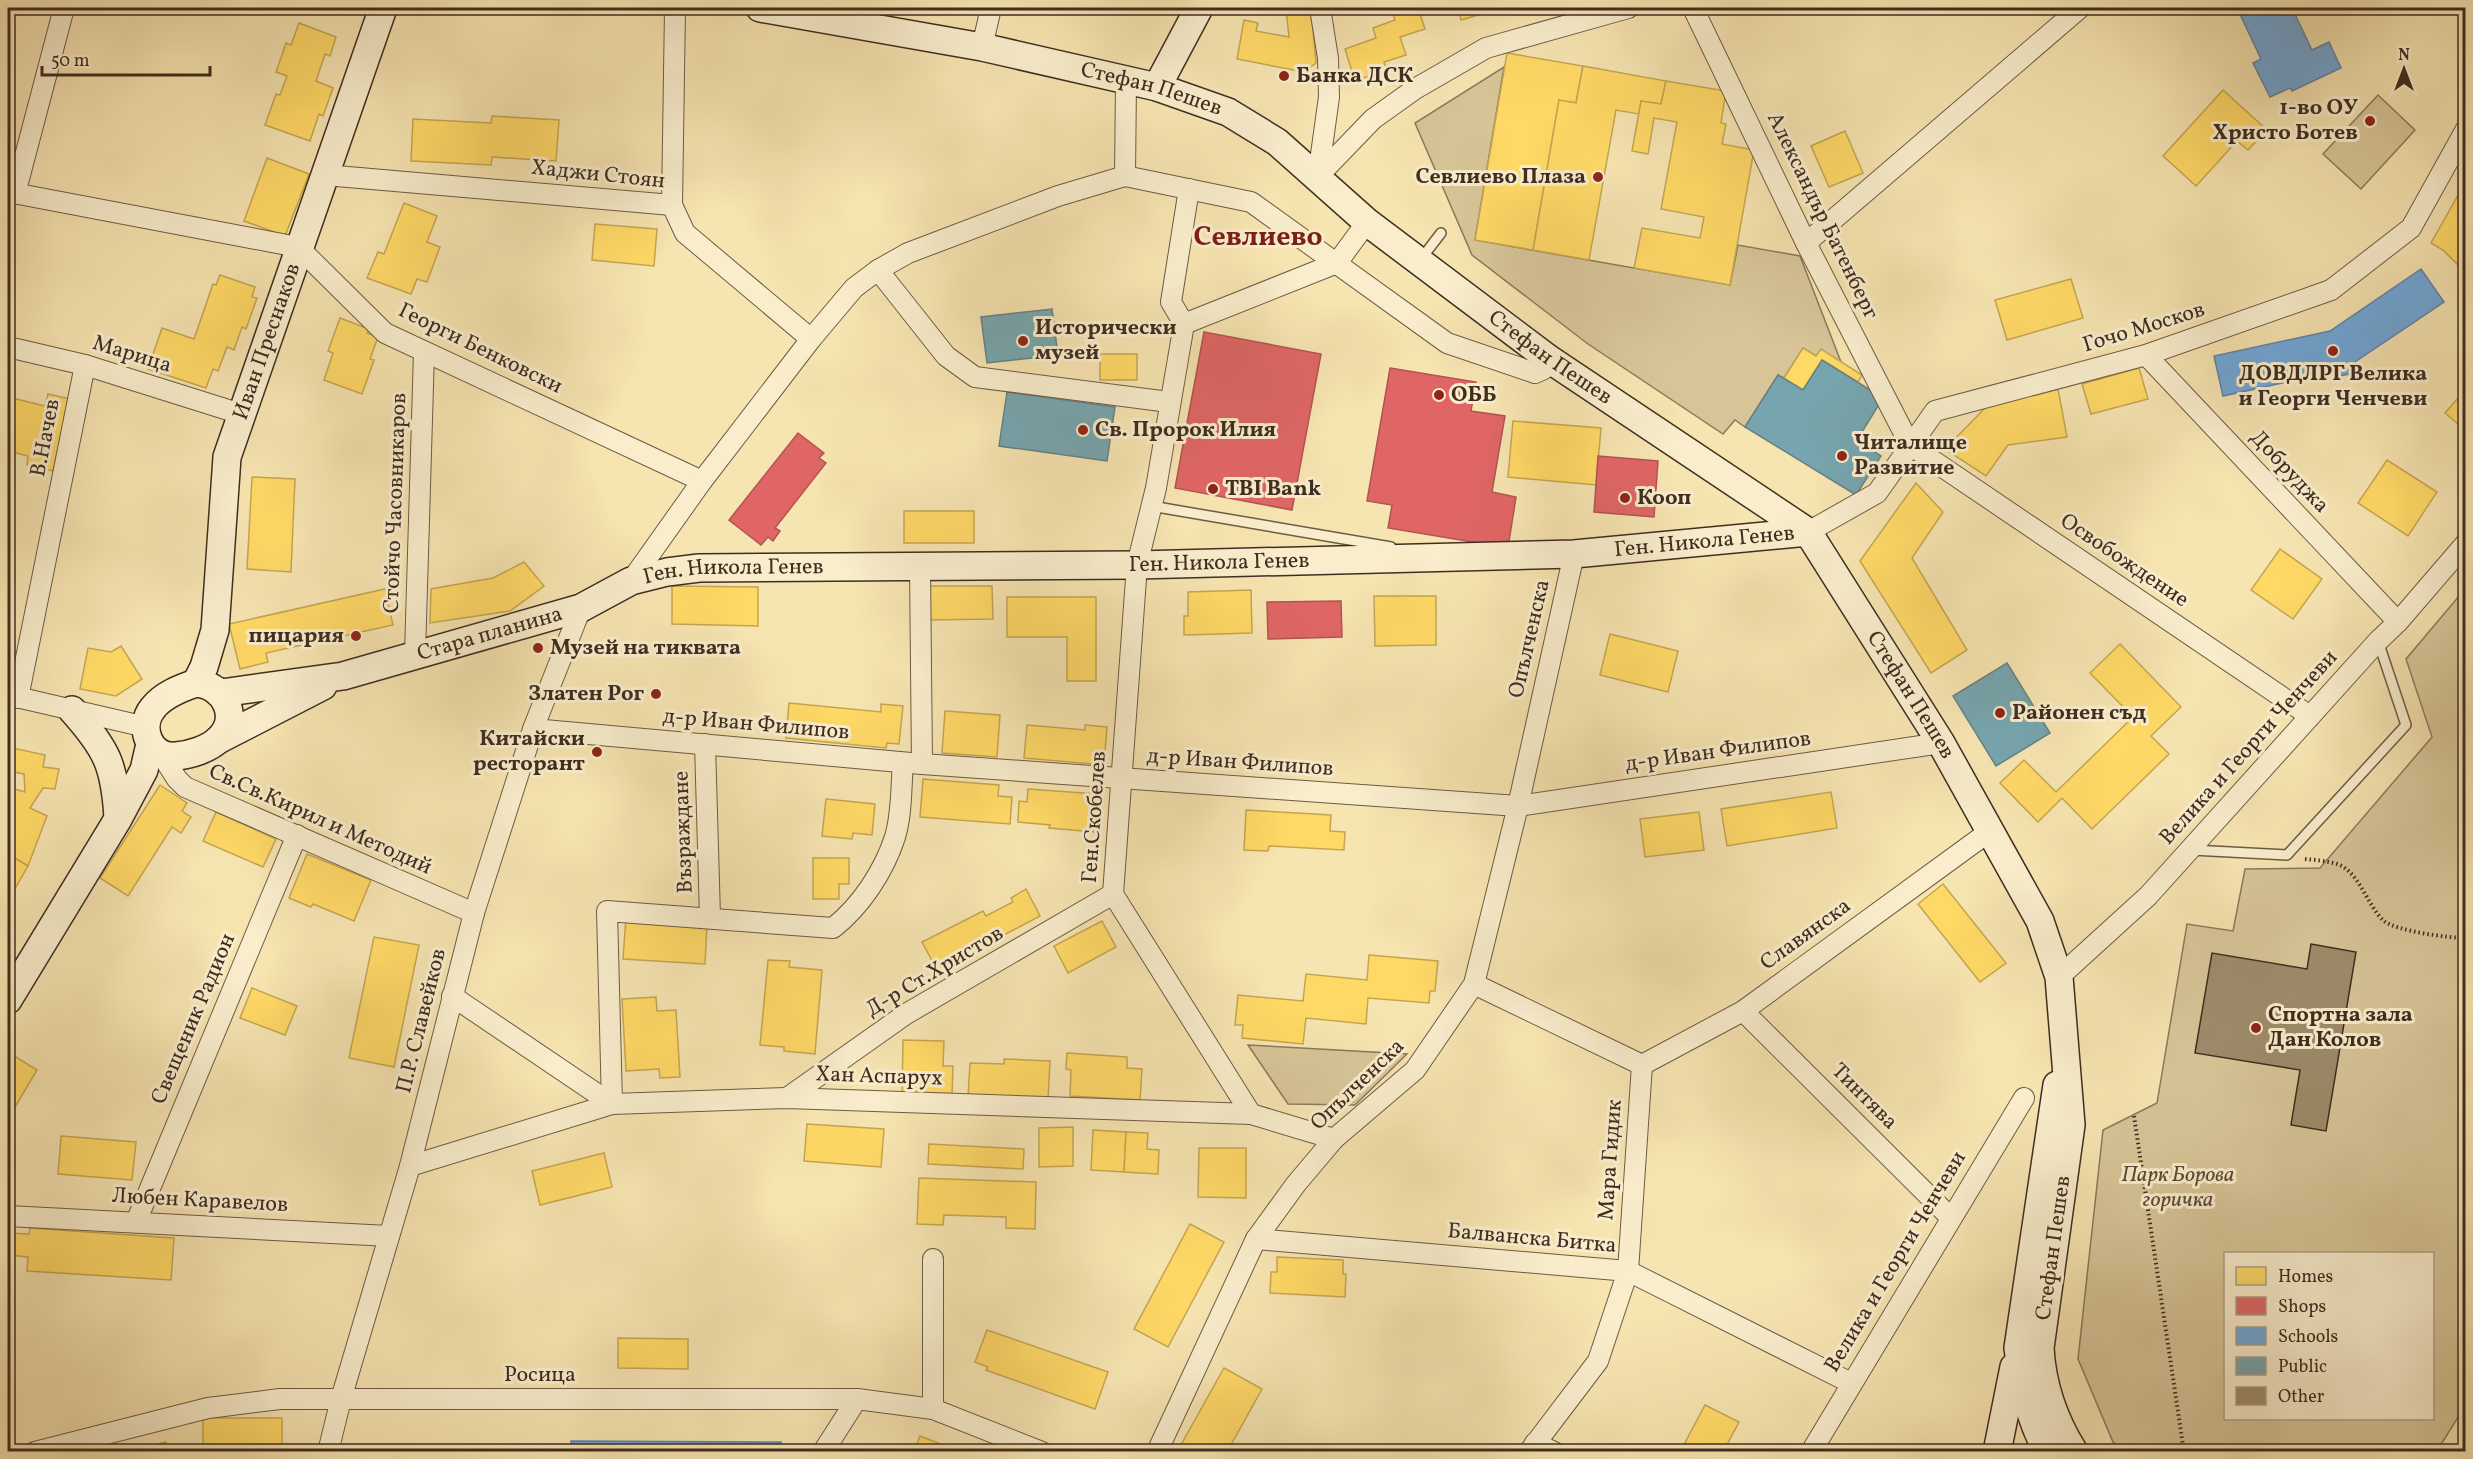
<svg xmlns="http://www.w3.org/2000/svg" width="2473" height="1459" font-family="Vollkorn,serif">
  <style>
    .green { fill: #d7c598; stroke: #8b795c; stroke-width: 1.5; fill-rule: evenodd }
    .homes { fill: #ffd966; stroke: #c5a551; stroke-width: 1.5 }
    .shops { fill: #e06666; stroke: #b05551; stroke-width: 1.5 }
    .schools { fill: #6fa8dc; stroke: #6183a4; stroke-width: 1.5 }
    .public { fill: #76a5af; stroke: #668184; stroke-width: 1.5 }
    .building { fill: #9e8c6b; stroke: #3f2d20; stroke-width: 1.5 }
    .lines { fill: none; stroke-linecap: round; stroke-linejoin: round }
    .lane-casing { stroke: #6d5b44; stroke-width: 12 }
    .street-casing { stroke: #6d5b44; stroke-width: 22 }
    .secondary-casing { stroke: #3f2d20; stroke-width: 30 }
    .path { stroke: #3f2d20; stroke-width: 4; stroke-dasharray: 1.5 3; stroke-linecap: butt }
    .lane { stroke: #f9edcc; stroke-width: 9 }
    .street { stroke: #f9edcc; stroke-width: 20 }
    .secondary { stroke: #f9edcc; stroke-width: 27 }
    .poi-dot { fill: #8f2418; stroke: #f9edcc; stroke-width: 2 }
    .labels { text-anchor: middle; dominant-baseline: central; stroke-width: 6; stroke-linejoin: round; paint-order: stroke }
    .poi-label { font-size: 22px; font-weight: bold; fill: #3f2d20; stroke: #f9edcc; text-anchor: start }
    .street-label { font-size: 22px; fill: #3f2d20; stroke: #f9edcc }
    .park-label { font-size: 22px; font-style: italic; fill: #5d4b38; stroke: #f9edcc }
    .district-label { font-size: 28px; font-weight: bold; fill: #7a1f14; stroke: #f9edcc }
  </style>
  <rect width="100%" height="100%" fill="#f6e4b1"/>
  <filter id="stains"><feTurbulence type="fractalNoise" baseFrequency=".00333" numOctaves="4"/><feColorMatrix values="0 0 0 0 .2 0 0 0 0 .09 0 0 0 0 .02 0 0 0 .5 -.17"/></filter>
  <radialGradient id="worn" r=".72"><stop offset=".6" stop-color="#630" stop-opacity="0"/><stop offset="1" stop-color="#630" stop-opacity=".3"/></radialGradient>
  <g class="green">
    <polygon points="1504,67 1475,240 1730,285 1738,245 1800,256 1841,362 1821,350 1816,356 1803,348 1784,378 1778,375 1745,427 1735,420 1723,434 1588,344 1472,255 1415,123"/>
    <polygon points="2378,95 2415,130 2361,189 2323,154"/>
    <path d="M2465,589V1406L2437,1451H2122L2113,1442L2078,1359L2103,1130L2157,1103L2187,924L2233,931L2245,869L2320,868L2432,737L2406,659ZM2226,1254H2432V1418H2226Z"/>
    <polygon points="1248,1045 1407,1054 1355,1105 1288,1104"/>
  </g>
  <g class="homes">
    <polygon points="1311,8 1316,63 1304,72 1237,59 1244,20 1258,23 1256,31 1289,37 1286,9"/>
    <polygon points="1391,8 1418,8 1425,29 1400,37 1406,55 1384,62 1387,70 1355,81 1345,49 1376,38 1373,28 1395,20"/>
    <polygon points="1458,8 1502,8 1461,20"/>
    <polygon points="299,23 336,37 330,56 325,54 316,81 333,88 323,116 319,114 310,141 265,125 276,94 280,95 287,76 276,72 286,43 291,45"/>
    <polygon points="1507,53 1583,66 1576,103 1559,100 1533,250 1475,240"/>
    <polygon points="1583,66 1666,81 1661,104 1641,101 1639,114 1616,110 1589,260 1533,250 1559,100 1576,103"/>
    <polygon points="1666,81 1726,91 1721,123 1726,124 1722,144 1754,150 1730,285 1634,268 1642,228 1700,238 1704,217 1661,209 1677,122 1654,118 1648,154 1632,151 1641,101 1661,104"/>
    <polygon points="2223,90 2267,130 2248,150 2237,141 2196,186 2163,156"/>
    <polygon points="492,116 559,120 556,161 492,157 491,165 411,161 413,119 491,123"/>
    <polygon points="1845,131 1863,173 1829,187 1811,146"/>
    <polygon points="267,158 309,174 285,236 244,221"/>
    <polygon points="2466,181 2466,263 2461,268 2443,250 2431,243"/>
    <polygon points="404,203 437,216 427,242 440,247 427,282 417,279 411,294 367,278 378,252 384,254"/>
    <polygon points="595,224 657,229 654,266 592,260"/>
    <polygon points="220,275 255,287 252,297 257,298 246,329 242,327 234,350 227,347 218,371 213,369 206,388 148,369 162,328 194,339 213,284 216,285"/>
    <polygon points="2071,279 2083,318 2007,340 1995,300"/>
    <polygon points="340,318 369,329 367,333 378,337 370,359 374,360 362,394 324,380 333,353 328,351"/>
    <polygon points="1803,348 1816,356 1821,349 1862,375 1858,382 1822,360 1803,390 1784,378"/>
    <rect x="1100" y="354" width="37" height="26"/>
    <polygon points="2139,368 2148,399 2091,414 2082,384"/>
    <polygon points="2058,389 2067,437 2008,445 1986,476 1945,449 1987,406"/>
    <polygon points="2466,389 2466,431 2445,413"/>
    <polygon points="48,394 70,399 53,471 27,465 28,456 8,451 8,397 45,406"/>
    <polygon points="1513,421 1601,428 1596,485 1508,477"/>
    <polygon points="2387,460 2437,492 2408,536 2358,503"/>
    <polygon points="252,477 295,479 291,572 247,569"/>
    <polygon points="1916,483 1943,512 1912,558 1967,650 1931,673 1860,561"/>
    <rect x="904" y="511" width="70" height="32"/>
    <polygon points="2280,549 2322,579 2293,619 2251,590"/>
    <polygon points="524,562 544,586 510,611 430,623 431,589 493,578"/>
    <polygon points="672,586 758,587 758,626 672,624"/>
    <polygon points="926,586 992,586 993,619 926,620"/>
    <polygon points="385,589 393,625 266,653 268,662 240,669 229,624"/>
    <polygon points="1251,590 1252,633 1184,635 1184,616 1188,616 1188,592"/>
    <polygon points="1374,596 1436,596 1436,645 1375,646"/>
    <polygon points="1007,597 1096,597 1096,681 1067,681 1067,637 1007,637"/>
    <polygon points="1610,634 1678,651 1668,692 1600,675"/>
    <polygon points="2120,644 2181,707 2151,736 2169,754 2092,829 2062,798 2038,822 2000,783 2024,760 2056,792 2133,717 2090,673"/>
    <polygon points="121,646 142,679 116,696 80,689 88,648 111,652"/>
    <polygon points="789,703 881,712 881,704 903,706 899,744 887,743 886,748 786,738"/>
    <polygon points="945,711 1000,715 997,757 942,753"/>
    <polygon points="1027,725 1085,730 1085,725 1107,727 1104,765 1024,758"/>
    <polygon points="8,747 45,755 43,767 59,769 55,789 43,788 30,808 47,816 28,866 8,854 8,793 11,788 25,792 24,774 8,771"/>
    <polygon points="923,779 999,785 998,796 1012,797 1010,824 920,817"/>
    <polygon points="160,785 187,803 182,811 191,817 181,833 172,827 128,896 100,878"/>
    <polygon points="1028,789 1097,794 1094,832 1049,828 1050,825 1018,822 1019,801 1027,802"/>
    <polygon points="1831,792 1837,828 1727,846 1721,809"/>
    <polygon points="826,799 875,804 872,835 853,833 852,839 822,836"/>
    <polygon points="1246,810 1331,815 1330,831 1345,832 1344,850 1269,846 1268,851 1244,850"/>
    <polygon points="216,812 276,839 263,867 203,841"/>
    <polygon points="1699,812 1704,850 1645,857 1640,819"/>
    <polygon points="8,854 28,866 8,901"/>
    <polygon points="307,854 371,880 354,921 313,904 311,907 289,898"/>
    <polygon points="813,858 849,858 849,884 839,884 839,899 813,899"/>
    <polygon points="1943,884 2006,963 1980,982 1918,904"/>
    <polygon points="1026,889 1040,916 937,970 922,942 983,911 986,916 1013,902 1011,898"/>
    <polygon points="626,918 707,924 705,964 623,959"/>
    <polygon points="1102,921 1116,947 1068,973 1054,946"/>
    <polygon points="374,937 419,945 394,1067 349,1058"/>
    <polygon points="1369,955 1438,961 1435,991 1430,991 1429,1003 1368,998 1366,1024 1306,1018 1303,1044 1242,1038 1243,1025 1235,1025 1238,995 1303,1001 1306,974 1367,980"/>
    <polygon points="768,960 790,961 789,967 822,970 815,1054 784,1051 784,1047 760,1045"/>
    <polygon points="252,988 297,1006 285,1035 240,1018"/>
    <polygon points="656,997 657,1011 676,1010 680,1077 660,1078 659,1069 626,1071 622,999"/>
    <polygon points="903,1040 944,1041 943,1066 953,1066 952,1095 902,1094"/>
    <polygon points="8,1052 37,1070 8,1119"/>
    <polygon points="1067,1053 1127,1057 1127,1068 1142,1069 1140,1100 1070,1096 1071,1070 1066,1069"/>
    <polygon points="1004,1059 1050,1061 1048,1100 968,1097 970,1063 1004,1064"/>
    <polygon points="807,1124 884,1129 881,1167 804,1161"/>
    <polygon points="1073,1127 1073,1166 1039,1167 1039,1128"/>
    <polygon points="1093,1130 1126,1132 1124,1172 1091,1170"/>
    <polygon points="1126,1132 1148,1133 1147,1149 1159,1150 1158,1174 1124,1172"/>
    <polygon points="61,1136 136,1142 132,1180 58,1174"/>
    <polygon points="929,1144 1024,1149 1023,1169 928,1164"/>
    <polygon points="1199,1148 1246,1148 1246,1198 1198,1197"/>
    <polygon points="604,1153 612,1187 540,1205 532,1171"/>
    <polygon points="919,1178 1036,1182 1035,1229 1006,1228 1006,1217 944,1215 943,1225 917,1224"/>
    <polygon points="1190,1224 1224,1242 1168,1347 1134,1329"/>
    <polygon points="30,1228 174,1238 171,1280 27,1271 28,1257 8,1255 8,1233 29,1234"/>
    <polygon points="1277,1257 1343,1260 1343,1274 1346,1274 1345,1297 1270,1293 1271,1272 1277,1272"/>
    <polygon points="987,1330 1108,1372 1095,1409 986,1370 988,1367 975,1362"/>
    <polygon points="618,1338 688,1339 688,1369 618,1368"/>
    <polygon points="1224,1368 1262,1389 1227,1452 1177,1452"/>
    <polygon points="1705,1405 1739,1422 1723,1452 1680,1452"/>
    <rect x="203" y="1418" width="79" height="34"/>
    <polygon points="920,1436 961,1452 914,1452"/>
    <polygon points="166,1442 168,1452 142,1452 141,1448"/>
  </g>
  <g class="shops">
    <polygon points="1204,332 1321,354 1292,510 1175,488"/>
    <polygon points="1390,368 1476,382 1471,411 1505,416 1492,492 1516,497 1508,548 1388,528 1392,505 1367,501"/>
    <polygon points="798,433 824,453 819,458 826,463 775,528 780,531 773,541 768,537 761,545 729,520"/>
    <polygon points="1598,456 1658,461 1654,517 1594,512"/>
    <polygon points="1341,601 1342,637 1268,639 1267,602"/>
  </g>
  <g class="schools">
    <polygon points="2237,8 2292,8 2312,50 2329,42 2341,68 2292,91 2290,88 2270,97 2253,63 2261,59"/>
    <polygon points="2421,269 2444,302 2352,364 2355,373 2334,377 2333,372 2223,396 2214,356 2330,331"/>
    <polygon points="571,1441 781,1442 781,1452 571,1452"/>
  </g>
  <g class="public">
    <polygon points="1052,309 1058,355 987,363 981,317"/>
    <polygon points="1822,360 1883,398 1857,440 1881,456 1856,495 1745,427 1778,375 1803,390"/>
    <polygon points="1007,392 1115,407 1107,461 999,446"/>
    <polygon points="2007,663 2050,733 1996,766 1953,696"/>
  </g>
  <polygon class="building" points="2311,944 2356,952 2326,1131 2291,1125 2300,1070 2195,1053 2212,953 2307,969"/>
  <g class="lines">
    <defs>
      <g id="lane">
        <polyline points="1421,259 1441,233"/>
        <polyline points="1151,506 1391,547"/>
        <polyline points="2192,850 2287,855 2406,725 2378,641"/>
      </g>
      <g id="street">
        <polyline points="675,8 672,205 685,233 811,339"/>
        <polyline points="1693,8 1806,243 1910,445 2310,716"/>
        <polyline points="982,47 991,8"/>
        <polyline points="325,175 672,205"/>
        <polyline points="1125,176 1126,81"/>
        <polyline points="1318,176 1373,119 1415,89 1486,48 1628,8"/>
        <polyline points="1318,176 1329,97 1328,58 1320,8"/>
        <polyline points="8,192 298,247 385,333 702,481"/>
        <polyline points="15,194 64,8"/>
        <polyline points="1806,243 2080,8"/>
        <polyline points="878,270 946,356 975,377 1169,402"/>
        <polyline points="1184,324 1171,302 1189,189"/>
        <polyline points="8,347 85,365 241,414"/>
        <polyline points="2146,355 2398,622"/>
        <polyline points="1808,532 1877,493 1935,411 2146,355 2331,290 2411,228 2466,129"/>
        <polyline points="920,567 922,764"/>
        <polyline points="631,581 702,481 811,339 854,288 878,270 908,253 1058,196 1125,176 1251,202 1447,343 1535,373 1544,369 1549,359"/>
        <polyline points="415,654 424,352"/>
        <polyline points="8,695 146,727"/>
        <polyline points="18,698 85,365"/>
        <polyline points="533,729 922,764 1518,806 1941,743"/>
        <polyline points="705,744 710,917"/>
        <polyline points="161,754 177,779 185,787 474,913"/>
        <polyline points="2059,977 2148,896 2378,641 2398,622 2466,543"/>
        <polyline points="1474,984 1642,1065 1628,1271 1598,1361 1529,1452"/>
        <polyline points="452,996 612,1104 787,1098 1251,1114 1334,1139"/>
        <polyline points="1743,1011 1950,1217"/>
        <polyline points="1642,1065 1743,1011 1990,831"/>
        <polyline points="787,1098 906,1014 1113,894"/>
        <polyline points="1251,1114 1113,894 1137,565 1156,488 1184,324 1337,263 1367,222"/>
        <path d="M410,1166L612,1104L607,911L833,928C861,906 884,871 895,837C902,814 901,786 903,763"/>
        <polyline points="8,1216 389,1236"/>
        <polyline points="136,1222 297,835"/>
        <polyline points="1256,1239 1628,1271 1851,1383"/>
        <polyline points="933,1409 933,1259"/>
        <polyline points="1535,1443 1554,1452"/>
        <polyline points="35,1452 208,1408 280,1399 857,1399 933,1409 1042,1452"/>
        <polyline points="328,1452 341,1399 410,1166 474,913 533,729 581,608"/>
        <polyline points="823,1452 857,1399"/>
        <polyline points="1157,1452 1256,1239 1296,1184 1334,1139 1415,1070 1474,984 1518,806 1574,554"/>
        <polyline points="1811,1452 2024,1098"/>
      </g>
      <g id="secondary">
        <path id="s1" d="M760,8L982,47L1157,87L1228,112L1277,142L1367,222L1549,359L1808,532L1941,743L2040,921L2059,977L2071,1125L2040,1348C2042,1385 2054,1420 2074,1452"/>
        <polyline points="1157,87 1199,8"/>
        <path id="s2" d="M196,683L204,667L215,630L227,457L383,8"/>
        <path d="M196,683C225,685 241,718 219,739C209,749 190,755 176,756C150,759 137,727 153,708C163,695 181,688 196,683Z"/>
        <path id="s3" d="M221,693L343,676L581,608L631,581L667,572L699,568L1137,565L1574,554L1808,532"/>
        <path d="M72,710C107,749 115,766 118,818"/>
        <polyline points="218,740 323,686"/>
        <polyline points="8,1000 118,819 144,770 150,744"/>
        <polyline points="1997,1452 2014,1367"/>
        <path d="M2048,1452C2029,1419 2023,1385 2018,1348L2057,1085"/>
      </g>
    </defs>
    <use href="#lane" class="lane-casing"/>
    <use href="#street" class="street-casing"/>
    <use href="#secondary" class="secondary-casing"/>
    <g class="path">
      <path d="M2305,859C2316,860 2327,861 2337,864C2360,872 2367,906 2384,921C2396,931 2449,938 2466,938"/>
      <polyline points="2134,1116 2184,1452"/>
    </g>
    <use href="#lane" class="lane"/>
    <use href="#street" class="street"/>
    <use href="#secondary" class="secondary"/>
  </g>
  <g class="poi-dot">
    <circle cx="1284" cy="76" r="6"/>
    <circle cx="2370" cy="121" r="6"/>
    <circle cx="1598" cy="177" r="6"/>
    <circle cx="1023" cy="341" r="6"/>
    <circle cx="2333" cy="351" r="6"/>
    <circle cx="1439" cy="395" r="6"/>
    <circle cx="1083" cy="430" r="6"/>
    <circle cx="1842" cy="456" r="6"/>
    <circle cx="1213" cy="489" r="6"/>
    <circle cx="1625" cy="498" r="6"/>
    <circle cx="356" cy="636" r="6"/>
    <circle cx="538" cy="648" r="6"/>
    <circle cx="656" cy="694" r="6"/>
    <circle cx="2000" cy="713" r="6"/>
    <circle cx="597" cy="752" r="6"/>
    <circle cx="2256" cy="1028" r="6"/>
  </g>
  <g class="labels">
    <g class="poi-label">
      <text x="1296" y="76">Банка ДСК</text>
      <text x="2358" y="108" text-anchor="end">1-во ОУ<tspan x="2358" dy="25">Христо Ботев</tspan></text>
      <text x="1586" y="177" text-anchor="end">Севлиево Плаза</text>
      <text x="1035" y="328">Исторически<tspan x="1035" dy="25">музей</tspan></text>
      <text x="2333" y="374" text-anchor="middle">ДОВДЛРГ Велика<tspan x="2333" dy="25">и Георги Ченчеви</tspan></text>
      <text x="1451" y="395">ОББ</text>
      <text x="1095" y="430">Св. Пророк Илия</text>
      <text x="1854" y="443">Читалище<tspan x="1854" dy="25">Развитие</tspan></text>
      <text x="1225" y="489">TBI Bank</text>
      <text x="1637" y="498">Кооп</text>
      <text x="344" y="636" text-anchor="end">пицария</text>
      <text x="550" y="648">Музей на тиквата</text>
      <text x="644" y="694" text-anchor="end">Златен Рог</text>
      <text x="2012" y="713">Районен съд</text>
      <text x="585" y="739" text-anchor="end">Китайски<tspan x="585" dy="25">ресторант</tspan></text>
      <text x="2268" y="1015">Спортна зала<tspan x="2268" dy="25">Дан Колов</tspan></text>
    </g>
    <g class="street-label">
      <text stroke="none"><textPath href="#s1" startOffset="400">Стефан Пешев</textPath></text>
      <text transform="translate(598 175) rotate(6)">Хаджи Стоян</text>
      <text transform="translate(1822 216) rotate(64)">Александър Батенберг</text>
      <text transform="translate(2144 328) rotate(-17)">Гочо Москов</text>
      <text stroke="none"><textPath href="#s2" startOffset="352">Иван Преснаков</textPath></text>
      <text transform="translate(480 349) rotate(26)">Георги Бенковски</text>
      <text transform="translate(132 355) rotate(17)">Марица</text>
      <text stroke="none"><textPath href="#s1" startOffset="886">Стефан Пешев</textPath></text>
      <text transform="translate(46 438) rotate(-79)">В.Начев</text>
      <text transform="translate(2289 472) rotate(47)">Добруджа</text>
      <text transform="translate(396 503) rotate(-88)">Стойчо Часовникаров</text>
      <text stroke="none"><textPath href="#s3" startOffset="1503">Ген. Никола Генев</textPath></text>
      <text transform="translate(2124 561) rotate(34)">Освобождение</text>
      <text stroke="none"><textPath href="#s3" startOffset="1017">Ген. Никола Генев</textPath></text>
      <text stroke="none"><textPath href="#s3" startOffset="531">Ген. Никола Генев</textPath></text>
      <text stroke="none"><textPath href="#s3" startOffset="276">Стара планина</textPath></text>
      <text transform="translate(1530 639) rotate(-77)">Опълченска</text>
      <text stroke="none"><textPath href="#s1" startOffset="1390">Стефан Пешев</textPath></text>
      <text transform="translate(756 725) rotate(5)">д-р Иван Филипов</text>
      <text transform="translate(2249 748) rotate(-48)">Велика и Георги Ченчеви</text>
      <text transform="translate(1718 752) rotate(-8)">д-р Иван Филипов</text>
      <text transform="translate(1240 763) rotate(4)">д-р Иван Филипов</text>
      <text transform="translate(1095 817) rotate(-86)">Ген.Скобелев</text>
      <text transform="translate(320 820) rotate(24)">Св.Св.Кирил и Методий</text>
      <text transform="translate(684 832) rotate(-92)">Възраждане</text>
      <text transform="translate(1806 935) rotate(-36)">Славянска</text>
      <text transform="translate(935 972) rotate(-31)">Д-р Ст.Христов</text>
      <text transform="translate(194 1019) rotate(-67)">Свещеник Радион</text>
      <text transform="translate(422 1021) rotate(-76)">П.Р. Славейков</text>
      <text transform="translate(879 1077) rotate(2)">Хан Аспарух</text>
      <text transform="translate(1358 1085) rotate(-44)">Опълченска</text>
      <text transform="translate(1864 1097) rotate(45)">Тинтява</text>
      <text transform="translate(1611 1160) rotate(-86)">Мара Гидик</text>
      <text transform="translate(200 1201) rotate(3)">Любен Каравелов</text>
      <text transform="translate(1532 1239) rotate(5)">Балванска Битка</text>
      <text transform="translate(2054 1248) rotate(-82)">Стефан Пешев</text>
      <text transform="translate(1896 1262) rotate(-59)">Велика и Георги Ченчеви</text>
      <text x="540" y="1375">Росица</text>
    </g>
    <g class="park-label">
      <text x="2178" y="1175">Парк Борова<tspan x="2178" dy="25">горичка</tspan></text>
    </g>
    <g class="district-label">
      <text x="1258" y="237">Севлиево</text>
    </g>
  </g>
  <rect width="2473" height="1459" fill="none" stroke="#f6e4b1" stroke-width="30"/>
  <rect x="9" y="9" width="2455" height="1441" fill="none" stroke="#3f2d20" stroke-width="3"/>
  <rect x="15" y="15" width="2443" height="1429" fill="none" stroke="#3f2d20" stroke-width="1.5"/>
  <rect x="2224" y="1252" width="210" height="168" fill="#f9edcc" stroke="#afa087" stroke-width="1.5"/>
  <rect x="2236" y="1267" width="30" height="18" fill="#ffd966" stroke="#afa087" stroke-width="1.5"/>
  <text x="2278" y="1282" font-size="18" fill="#3f2d20">Homes</text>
  <rect x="2236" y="1297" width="30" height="18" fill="#e06666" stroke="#afa087" stroke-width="1.5"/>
  <text x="2278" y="1312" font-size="18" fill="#3f2d20">Shops</text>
  <rect x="2236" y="1327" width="30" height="18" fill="#6fa8dc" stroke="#afa087" stroke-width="1.5"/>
  <text x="2278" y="1342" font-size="18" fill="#3f2d20">Schools</text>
  <rect x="2236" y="1357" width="30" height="18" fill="#76a5af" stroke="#afa087" stroke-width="1.5"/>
  <text x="2278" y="1372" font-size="18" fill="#3f2d20">Public</text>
  <rect x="2236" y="1387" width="30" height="18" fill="#9e8c6b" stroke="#afa087" stroke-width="1.5"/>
  <text x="2278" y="1402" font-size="18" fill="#3f2d20">Other</text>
  <g transform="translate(2404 69)" stroke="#f9edcc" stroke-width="4.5" paint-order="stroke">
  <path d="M0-4.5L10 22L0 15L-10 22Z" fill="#3f2d20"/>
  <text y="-9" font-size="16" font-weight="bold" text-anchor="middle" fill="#3f2d20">N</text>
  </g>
  <path d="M42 66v9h168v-9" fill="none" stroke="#3f2d20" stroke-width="3"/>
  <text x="51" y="66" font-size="18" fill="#3f2d20" stroke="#f9edcc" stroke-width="4.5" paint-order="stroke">50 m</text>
  <rect width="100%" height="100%" filter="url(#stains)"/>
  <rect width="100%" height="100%" fill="url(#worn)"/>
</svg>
